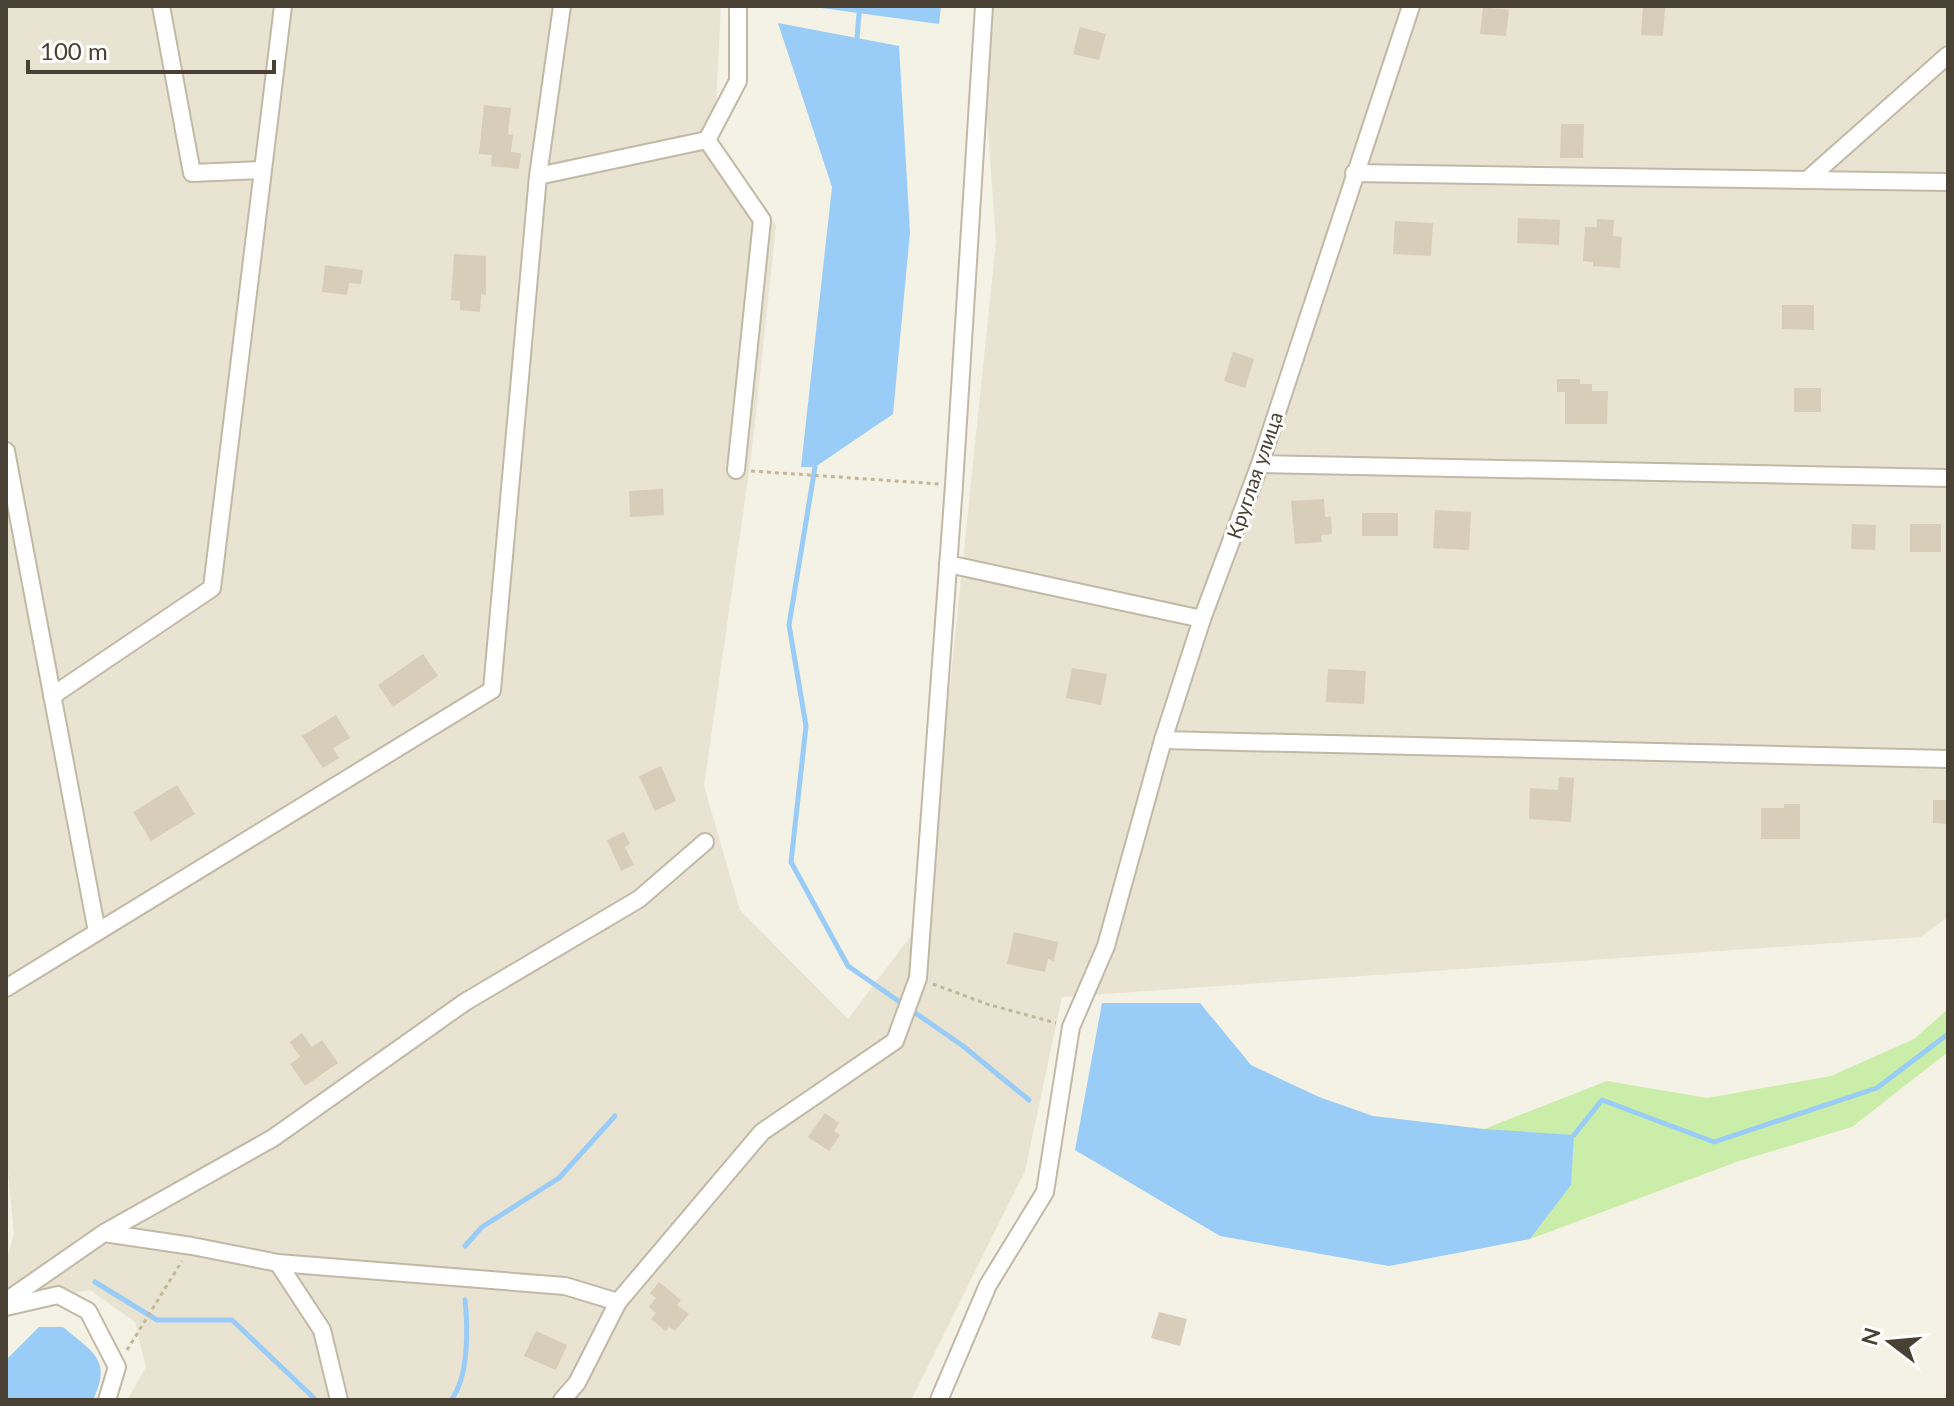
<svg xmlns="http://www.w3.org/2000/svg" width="1954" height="1406" font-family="Lato,sans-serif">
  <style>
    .residential { fill: #e9e3d2 }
    .green { fill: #caeda9 }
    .water { fill: #9accf8 }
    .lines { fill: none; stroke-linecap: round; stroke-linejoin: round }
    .stream { stroke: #9accf8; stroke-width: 5 }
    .building { fill: #d7cdb9 }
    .minor-casing { stroke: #c1b9a6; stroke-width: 20 }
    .path { stroke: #c4b796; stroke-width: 3; stroke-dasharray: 4 4; stroke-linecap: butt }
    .minor { stroke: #fff; stroke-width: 16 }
    .labels { text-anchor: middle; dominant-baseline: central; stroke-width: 6; stroke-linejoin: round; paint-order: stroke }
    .street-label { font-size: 20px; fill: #484134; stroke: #fff }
  </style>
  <rect width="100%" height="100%" fill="#f4f1e5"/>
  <polygon class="residential" points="6,6 721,6 714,144 776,226 751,458 704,786 740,910 848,1019 926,916 996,242 979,6 1948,6 1948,917 1921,937 1062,997 1025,1171 911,1400 127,1400 146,1367 135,1322 90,1290 6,1305 6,1260 14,1235 6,1149"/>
  <polygon class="green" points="1948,1009 1948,1052 1852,1127 1739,1161 1530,1239 1571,1185 1484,1129 1607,1081 1707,1098 1831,1076 1914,1039"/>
  <g class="water">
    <polygon points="807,6 941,6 939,24"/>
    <polygon points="778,23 899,46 910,232 893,414 815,467 801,467 832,187"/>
    <polygon points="1102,1003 1200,1003 1251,1065 1319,1097 1373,1116 1484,1129 1574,1135 1571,1185 1530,1239 1389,1266 1220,1236 1075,1150"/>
    <path d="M39,1327H63C92,1352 113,1359 93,1400H6V1360Z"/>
  </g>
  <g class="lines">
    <g class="stream">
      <polyline points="857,38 859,13"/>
      <polyline points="815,467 789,625 806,726 791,862 848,966 963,1046 1029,1100"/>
      <polyline points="1574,1135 1602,1100 1714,1142 1877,1088 1948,1034"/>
      <polyline points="465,1246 482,1227 559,1178 615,1116"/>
      <polyline points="95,1282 157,1320 232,1320 316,1400"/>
      <path d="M451,1400C469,1377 468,1328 465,1300"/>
    </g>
  </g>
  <g class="building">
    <polygon points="1483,7 1509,10 1506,36 1480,34"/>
    <polygon points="1643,7 1665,8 1663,36 1641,35"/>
    <polygon points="1080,27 1106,34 1099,60 1073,54"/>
    <polygon points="484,105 511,108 508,134 513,135 511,152 521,153 519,169 491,166 492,155 479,154"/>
    <polygon points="1561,124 1584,124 1583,158 1560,158"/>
    <polygon points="1518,218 1560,220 1559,245 1517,243"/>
    <polygon points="1597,219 1614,220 1613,236 1622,237 1620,268 1593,266 1593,262 1583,261 1585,227 1597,227"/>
    <polygon points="1395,221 1433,223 1431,256 1393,254"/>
    <polygon points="454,254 486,256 486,295 481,294 480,312 460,310 460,301 451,300"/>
    <polygon points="325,265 363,270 361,284 349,283 347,295 322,292"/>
    <polygon points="1782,305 1814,305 1814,330 1782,329"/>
    <polygon points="1233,352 1254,359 1245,388 1224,381"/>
    <polygon points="1557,379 1580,379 1580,384 1592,384 1592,391 1608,391 1607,424 1565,424 1565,392 1557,392"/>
    <rect x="1794" y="388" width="27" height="24"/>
    <polygon points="663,489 664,515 630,517 629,491"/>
    <polygon points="1324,499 1325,517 1331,516 1332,534 1321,535 1322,542 1295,544 1291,501"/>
    <polygon points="1435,510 1471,512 1469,550 1433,548"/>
    <rect x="1362" y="513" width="36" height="23"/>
    <polygon points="1852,524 1876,525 1875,550 1851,549"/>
    <rect x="1910" y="524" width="31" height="28"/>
    <polygon points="423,654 438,676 393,707 378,685"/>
    <polygon points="1072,668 1107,674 1101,705 1066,698"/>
    <polygon points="1328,669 1366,671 1364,704 1326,702"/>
    <polygon points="336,715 350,738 333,748 339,758 323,768 302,736"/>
    <polygon points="661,766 676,801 655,811 639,776"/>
    <polygon points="1559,777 1574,778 1571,822 1529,819 1530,788 1558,790"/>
    <polygon points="177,785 195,814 151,841 133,812"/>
    <polygon points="1933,800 1948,800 1948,824 1933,823"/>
    <polygon points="1784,804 1800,804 1800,839 1761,839 1761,808 1784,808"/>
    <polygon points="624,832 630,844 625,847 634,865 621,871 607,840"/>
    <polygon points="1014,932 1058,942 1054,961 1048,959 1045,972 1007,964"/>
    <polygon points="302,1033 312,1047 322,1040 338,1063 305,1086 290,1064 300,1057 290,1042"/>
    <polygon points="825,1113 839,1123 834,1131 840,1135 829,1151 808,1137"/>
    <polygon points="659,1282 681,1300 677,1305 689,1314 675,1331 669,1327 666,1331 651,1319 656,1313 649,1307 656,1298 650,1293"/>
    <polygon points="1159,1312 1187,1319 1180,1346 1151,1338"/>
    <polygon points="536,1331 567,1345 556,1370 524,1356"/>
  </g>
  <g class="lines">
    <defs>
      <g id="minor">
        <polyline points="161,6 192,173 261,170"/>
        <polyline points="707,140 738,81 738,6"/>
        <polyline points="1354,173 1807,180 1948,55"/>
        <polyline points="538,176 707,140 762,220 736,470"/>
        <polyline points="1807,180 1948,182"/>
        <polyline points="6,451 97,932"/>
        <polyline points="1260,464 1948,478"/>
        <polyline points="948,564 1202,619"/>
        <polyline points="52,696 212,588 283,6"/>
        <polyline points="1163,740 1948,759"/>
        <polyline points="6,988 492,690 538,176 562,6"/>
        <polyline points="104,1233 192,1246 278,1263 565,1286 618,1302"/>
        <polyline points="278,1263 322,1330 339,1400"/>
        <polyline points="6,1301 104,1233 273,1138 465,1002 639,899 705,842"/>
        <polyline points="6,1307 58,1295 88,1311 117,1367 107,1400"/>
        <polyline points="562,1400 577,1383 618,1302 762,1132 895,1041 918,978 954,485 984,6"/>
        <polyline points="939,1400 988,1285 1045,1192 1071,1027 1106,946 1163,740 1202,619 1260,464 1411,6"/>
      </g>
    </defs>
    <use href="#minor" class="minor-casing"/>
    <g class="path">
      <polyline points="751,471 939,484"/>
      <polyline points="933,984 987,1004 1056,1023"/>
      <polyline points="127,1350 182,1261"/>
    </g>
    <use href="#minor" class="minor"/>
  </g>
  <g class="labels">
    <g class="street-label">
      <text transform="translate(1254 475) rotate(-71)">Круглая улица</text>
    </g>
  </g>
  <rect width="1954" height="1406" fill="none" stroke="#484134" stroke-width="16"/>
  <g transform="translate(1890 1342) rotate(286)" stroke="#ffffff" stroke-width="6" paint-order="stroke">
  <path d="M0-6L14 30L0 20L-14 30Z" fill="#484134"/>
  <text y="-12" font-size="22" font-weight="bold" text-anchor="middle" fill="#484134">N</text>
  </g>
  <path d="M28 60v12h246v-12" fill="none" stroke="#484134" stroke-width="4"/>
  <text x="40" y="60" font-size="24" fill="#484134" stroke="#ffffff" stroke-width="6" paint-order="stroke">100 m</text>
</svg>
